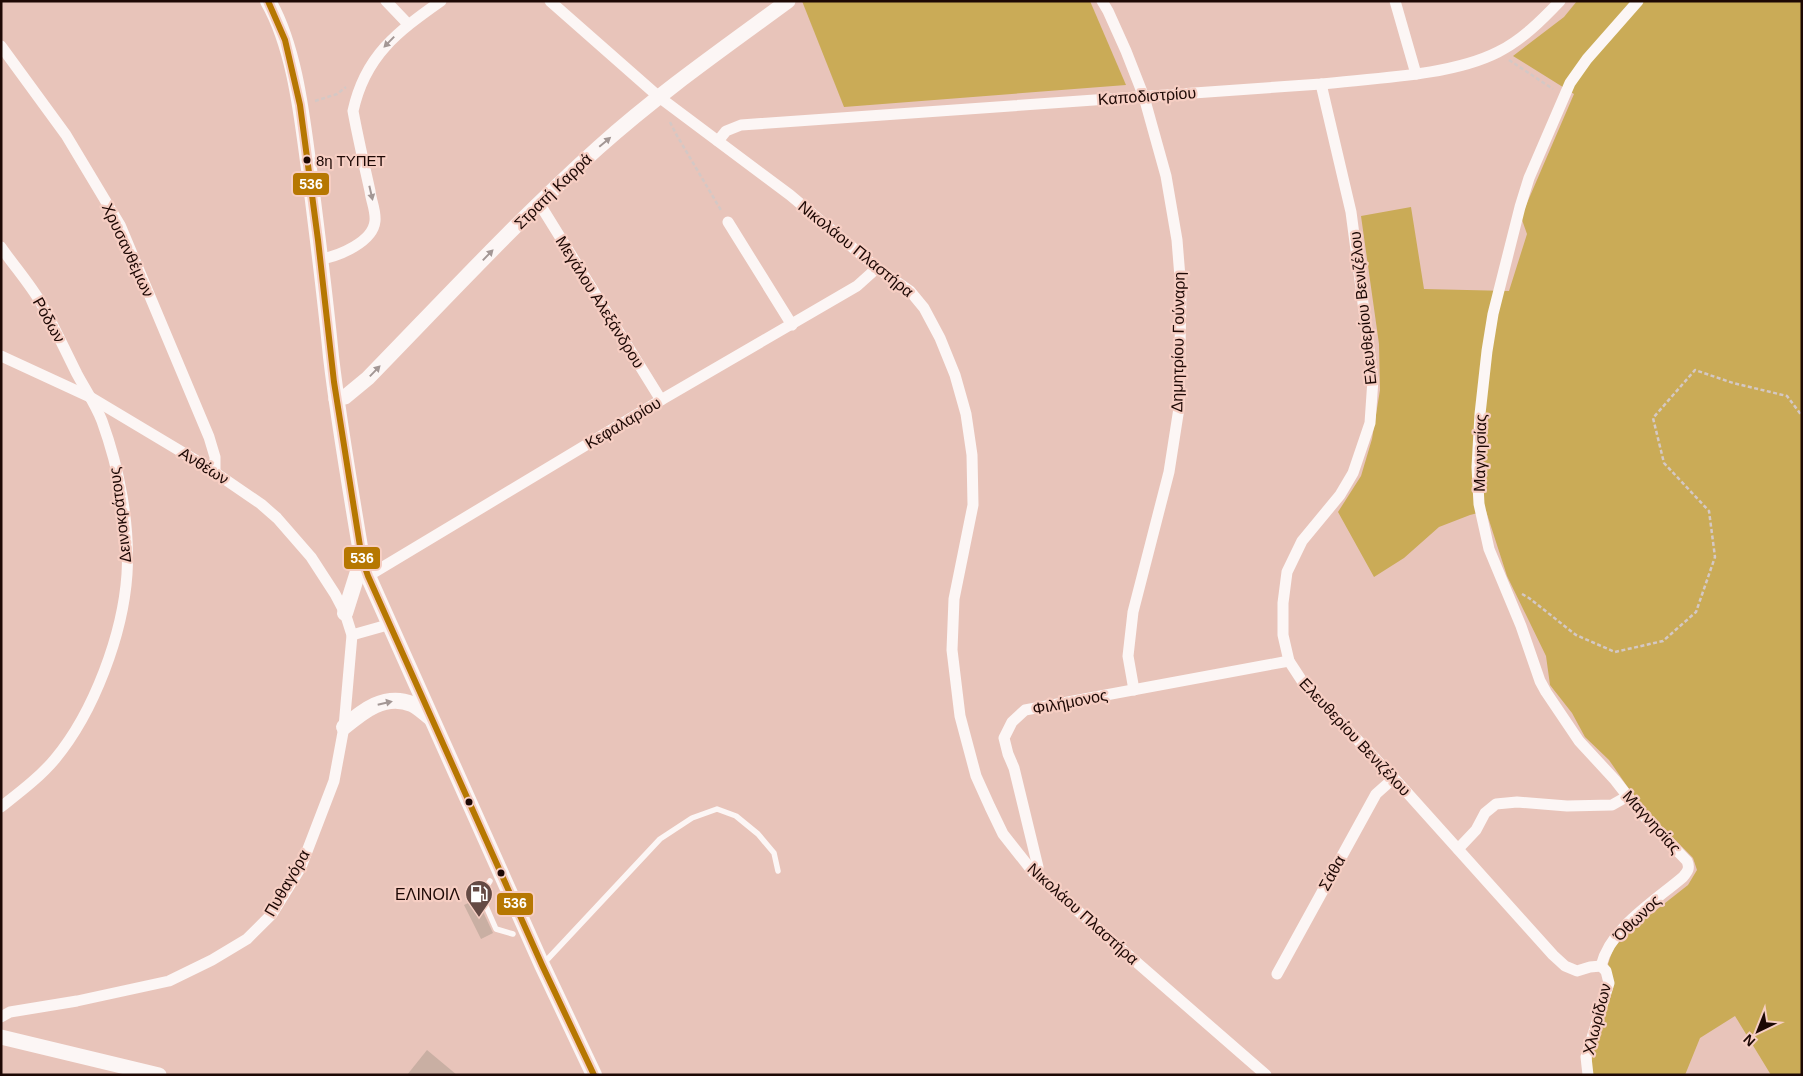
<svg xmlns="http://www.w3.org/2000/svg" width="1803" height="1076" font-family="Helvetica,sans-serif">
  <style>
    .forest { fill: #caab57 }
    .building { fill: #c9afa3 }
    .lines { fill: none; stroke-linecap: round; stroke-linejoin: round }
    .path { stroke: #d4c8c5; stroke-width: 2.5; stroke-dasharray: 4 2.5; stroke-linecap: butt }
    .service { stroke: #fcf6f5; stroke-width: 5.5 }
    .minor { stroke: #fcf6f5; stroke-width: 11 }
    .tertiary { stroke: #fcf6f5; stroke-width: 15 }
    .secondary { stroke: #fcf6f5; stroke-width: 16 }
    .bus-1-casing { stroke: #f6cec3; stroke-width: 10 }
    .bus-1 { stroke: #b67701; stroke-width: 6 }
    .oneway { fill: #a39795 }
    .bus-dot { fill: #1d0804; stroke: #f6cec3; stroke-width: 2 }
    .labels { text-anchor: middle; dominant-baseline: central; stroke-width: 4.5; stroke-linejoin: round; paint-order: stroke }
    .bus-label { font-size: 15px; fill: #1d0804; stroke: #f6cec3; text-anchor: start }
    .street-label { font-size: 16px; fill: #1d0804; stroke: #f6cec3 }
    .poi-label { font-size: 16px; fill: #1d0804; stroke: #f6cec3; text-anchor: end }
    .line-badge { stroke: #f6cec3; stroke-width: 2 }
    .badge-label { font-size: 14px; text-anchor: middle; font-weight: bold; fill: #fff }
  </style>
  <rect width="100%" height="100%" fill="#e8c4ba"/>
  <g class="forest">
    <polygon points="802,1 1090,1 1126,85 844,107"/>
    <polygon points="1577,1 1802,1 1802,1075 1771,1075 1735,1016 1700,1038 1685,1075 1592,1075 1592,1055 1613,981 1608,964 1613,949 1627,933 1688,885 1697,870 1693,858 1638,802 1609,760 1585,737 1572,713 1550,685 1546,656 1507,576 1486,511 1470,515 1439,527 1404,558 1374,577 1338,512 1361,476 1372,439 1380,390 1379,344 1361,216 1411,207 1424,289 1509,291 1527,234 1521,217 1574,94 1513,56 1564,17"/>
  </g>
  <g class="building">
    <polygon points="477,899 493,933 481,939 464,905"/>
    <polygon points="427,1050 457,1075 407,1075"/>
  </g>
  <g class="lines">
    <g class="path">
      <polyline points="1509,60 1553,89"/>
      <polyline points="315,101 337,94 346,87"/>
      <polyline points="670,122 676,134 722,212"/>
      <polyline points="1522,594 1529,598 1576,635 1615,652 1663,641 1696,612 1715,557 1709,511 1664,463 1653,418 1695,370 1733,383 1787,396 1802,416"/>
    </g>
    <g class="service">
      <polyline points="490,881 481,895 496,929 513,934"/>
      <polyline points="544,963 660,839 692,818 717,809 736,816 758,834 774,853 778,871"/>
    </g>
    <g class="minor">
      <polyline points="386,1 408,24"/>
      <polyline points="550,1 659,97 790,195 877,268 910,291 924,308 940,338 955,375 966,414 972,455 973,505 954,599 952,650 960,716 976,776 990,807 1003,834 1033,872 1266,1075"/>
      <polyline points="1102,1 1108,11 1126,51 1144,97 1166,176 1177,240 1181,290 1179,408 1169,472 1133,612 1128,656 1134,690"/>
      <polyline points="1395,1 1416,74"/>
      <polyline points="1,46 66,135 120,225 209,437 215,457 215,473"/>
      <polyline points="1321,84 1351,212 1373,379 1370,423 1353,473 1340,495 1302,541 1287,572 1283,603 1283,635 1289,661 1304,684 1394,778 1553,955 1565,966 1577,971 1590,967 1601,966"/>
      <path d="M718,141L726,131L741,125L1321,84C1374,78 1451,76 1498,52C1522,40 1542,20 1560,1"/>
      <polyline points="539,203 661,400"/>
      <polyline points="728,222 792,325"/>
      <path d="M1,247C14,266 30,284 41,303C54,326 65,350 77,374C85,389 96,405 102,421C119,468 130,523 127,574C123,634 94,712 55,759C40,777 20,792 1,807"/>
      <path d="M321,259C339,256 373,242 375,221C376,210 371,201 370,191C364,164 358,138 353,111C365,56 397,32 441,1"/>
      <polyline points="1,356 90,397 207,467 261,504 277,518 311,557 335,594 345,613 352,635 344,727 334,781 301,867 272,914 247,939 212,960 169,981 77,1001 10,1012 1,1017"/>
      <polyline points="368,576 661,400 857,286 877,268"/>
      <polyline points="352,635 391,624"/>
      <polyline points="1458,849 1476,830 1485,813 1496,804 1517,802 1567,806 1612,805 1628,796"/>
      <polyline points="1033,872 1038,867 1014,768 1008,754 1004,738 1012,722 1025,710 1289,661"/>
      <path d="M1601,966C1610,928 1655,901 1683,877C1688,871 1690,868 1687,861L1640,812L1615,780L1579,741L1546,692L1540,681L1521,626L1489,549L1479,504L1477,467L1480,414L1487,351L1493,314L1520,207L1529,178L1570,83L1587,59L1638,1"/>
      <polyline points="1277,974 1376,794 1394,778"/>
      <polyline points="1588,1075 1586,1057 1609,983 1606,971 1601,966"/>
    </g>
    <g class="tertiary">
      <path d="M336,399L345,397L368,378C444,300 518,220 599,147C658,94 724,48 788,1"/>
      <polyline points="1,1037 159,1075"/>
    </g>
    <g class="secondary">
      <path d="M268,1C295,48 302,117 309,169C317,232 325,294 331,357C339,425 351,492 362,559L368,576L542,965L594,1075"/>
      <polyline points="345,613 362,559"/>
      <path d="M344,727C363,711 385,693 412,704C419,707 425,714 431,718"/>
    </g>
    <defs>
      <polyline id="bus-1" points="268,1 285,40 300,105 318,240 334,382 362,559 368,576 542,965 594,1075"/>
    </defs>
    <use href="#bus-1" class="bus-1-casing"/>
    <use href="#bus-1" class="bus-1"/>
  </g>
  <defs><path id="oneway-solid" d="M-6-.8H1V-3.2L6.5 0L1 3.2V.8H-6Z" transform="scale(1.25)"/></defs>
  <g class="oneway">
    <use href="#oneway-solid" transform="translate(389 42) rotate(134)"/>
    <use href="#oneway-solid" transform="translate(605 142) rotate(-40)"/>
    <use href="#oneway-solid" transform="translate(371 193) rotate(77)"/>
    <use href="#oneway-solid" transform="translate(488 255) rotate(-46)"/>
    <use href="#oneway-solid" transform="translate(375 371) rotate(-46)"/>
    <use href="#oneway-solid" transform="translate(385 703) rotate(-13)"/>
  </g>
  <defs>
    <symbol id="fuel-pin" viewBox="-11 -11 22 30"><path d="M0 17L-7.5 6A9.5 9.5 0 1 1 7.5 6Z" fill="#644a44" stroke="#f6cec3"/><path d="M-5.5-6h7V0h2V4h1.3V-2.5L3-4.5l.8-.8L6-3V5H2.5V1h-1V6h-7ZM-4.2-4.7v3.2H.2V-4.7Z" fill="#fff"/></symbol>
  </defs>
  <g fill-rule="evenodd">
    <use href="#fuel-pin" x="463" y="878" width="32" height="43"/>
  </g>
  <g class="bus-dot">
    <circle cx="307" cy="160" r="4.5"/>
    <circle cx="469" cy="802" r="4.5"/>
    <circle cx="501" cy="873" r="4.5"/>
  </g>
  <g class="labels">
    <g class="bus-label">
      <text x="316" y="160">8η ΤΥΠΕΤ</text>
    </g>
    <g class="street-label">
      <text transform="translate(1147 96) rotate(-4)">Καποδιστρίου</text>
      <text transform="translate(553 191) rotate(-44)">Στρατή Καρρά</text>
      <text transform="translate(856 249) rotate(39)">Νικολάου Πλαστήρα</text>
      <text transform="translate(128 250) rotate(65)">Χρυσανθέμων</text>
      <text transform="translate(600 302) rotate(58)">Μεγάλου Αλεξάνδρου</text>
      <text transform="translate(1363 308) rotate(-96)">Ελευθερίου Βενιζέλου</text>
      <text transform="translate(49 320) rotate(61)">Ρόδων</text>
      <text transform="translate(1178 342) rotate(-89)">Δημητρίου Γούναρη</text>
      <text transform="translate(623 423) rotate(-31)">Κεφαλαρίου</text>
      <text transform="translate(1480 453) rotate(-89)">Μαγνησίας</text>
      <text transform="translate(204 466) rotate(32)">Ανθέων</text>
      <text transform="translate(120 515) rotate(-97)">Δεινοκράτους</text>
      <text transform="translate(1070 702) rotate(-11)">Φιλήμονος</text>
      <text transform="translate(1355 737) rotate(47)">Ελευθερίου Βενιζέλου</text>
      <text transform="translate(1652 822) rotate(48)">Μαγνησίας</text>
      <text transform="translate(1332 873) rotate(-61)">Σάθα</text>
      <text transform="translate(287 883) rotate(-60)">Πυθαγόρα</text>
      <text transform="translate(1083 914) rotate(42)">Νικολάου Πλαστήρα</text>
      <text transform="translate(1637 918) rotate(-44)">Όθωνος</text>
      <text transform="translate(1597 1019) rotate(-76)">Χλωρίδων</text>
    </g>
    <g class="poi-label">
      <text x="460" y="894">ΕΛΙΝΟΙΛ</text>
    </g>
  </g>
  <g class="line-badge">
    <rect x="292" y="172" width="38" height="24" rx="5" fill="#b67701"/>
    <rect x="343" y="546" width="38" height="24" rx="5" fill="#b67701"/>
    <rect x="496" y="892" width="38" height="24" rx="5" fill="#b67701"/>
  </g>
  <g class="badge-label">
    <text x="311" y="189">536</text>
    <text x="362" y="563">536</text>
    <text x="515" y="908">536</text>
  </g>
  <rect width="1803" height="1076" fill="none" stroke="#1d0804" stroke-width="5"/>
  <g transform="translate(1758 1031) rotate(223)" stroke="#f6cec3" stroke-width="4" paint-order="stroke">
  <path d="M0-4L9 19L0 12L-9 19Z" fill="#1d0804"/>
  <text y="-8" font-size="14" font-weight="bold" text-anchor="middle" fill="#1d0804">N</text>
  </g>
</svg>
